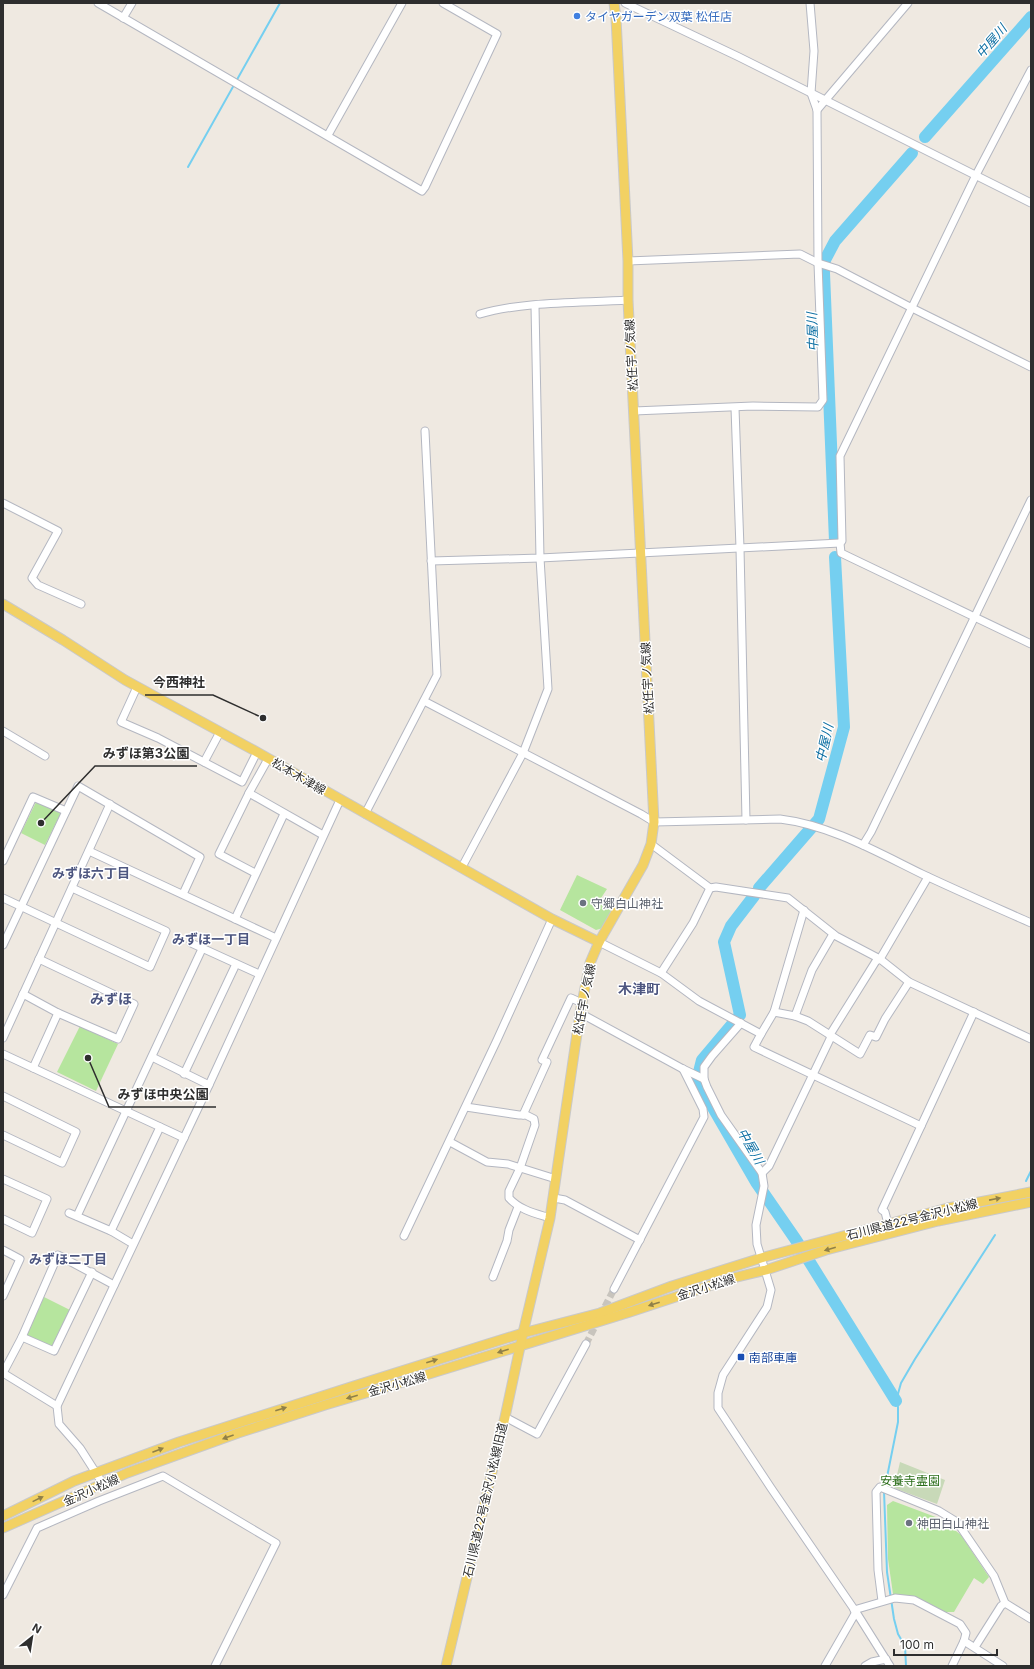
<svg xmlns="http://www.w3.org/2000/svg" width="1034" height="1669" font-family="Inter,'Noto Sans JP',sans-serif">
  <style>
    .green { fill: #b6e59e }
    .cemetery { fill: #c8d9b8 }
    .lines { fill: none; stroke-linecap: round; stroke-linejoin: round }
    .stream { stroke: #75cff0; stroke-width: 2 }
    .river { stroke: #75cff0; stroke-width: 12 }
    .minor-tunnel { stroke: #c8c4bd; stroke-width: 7; stroke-dasharray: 7 3.5; stroke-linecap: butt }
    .minor-casing { stroke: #b4b7c1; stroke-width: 9 }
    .major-casing { stroke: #c9c9c9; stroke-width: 11 }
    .minor { stroke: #fff; stroke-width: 7 }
    .major { stroke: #f2d163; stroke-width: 9 }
    .oneway { fill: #908048 }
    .shop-dot { fill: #3f7fe0; stroke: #fff; stroke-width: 1.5 }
    .worship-dot { fill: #6b7280; stroke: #fff; stroke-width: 1.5 }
    .transit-dot { fill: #1a4fb4; stroke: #fff; stroke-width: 1.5 }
    .labels { text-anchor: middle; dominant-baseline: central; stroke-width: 3; stroke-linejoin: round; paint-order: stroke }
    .shop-label { font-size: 12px; fill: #366cbe; stroke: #fff; text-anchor: start }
    .street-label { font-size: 12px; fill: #2e2e2e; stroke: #fff }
    .worship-label { font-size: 12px; fill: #5b616d; stroke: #fff; text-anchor: start }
    .transit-label { font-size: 12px; fill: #164399; stroke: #fff; text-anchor: start }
    .park-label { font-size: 12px; fill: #2c6e1b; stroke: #fff }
    .water-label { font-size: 13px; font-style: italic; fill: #0d6fa3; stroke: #fff }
    .neighbourhood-label { font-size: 13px; font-weight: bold; fill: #4d5680; stroke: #fff }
    .quarter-label { font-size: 14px; font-weight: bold; fill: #4d5680; stroke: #fff }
    .leader { fill: none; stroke: #2e2e2e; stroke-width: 1.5 }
    .callout-dot { fill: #2e2e2e; stroke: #fff; stroke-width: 1.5 }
    .callout-label { font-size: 13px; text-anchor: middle; font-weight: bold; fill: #2e2e2e; stroke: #fff; stroke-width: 3; stroke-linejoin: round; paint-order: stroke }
  </style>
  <rect width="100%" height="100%" fill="#efe9e1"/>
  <g class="green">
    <polygon points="36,802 61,813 45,845 21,833"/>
    <polygon points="577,875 607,889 601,898 614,908 603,928 596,930 560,910"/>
    <polygon points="80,1026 118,1044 96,1091 57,1072"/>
    <polygon points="44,1297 70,1310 53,1347 26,1335"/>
    <polygon points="893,1501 941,1519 961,1535 989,1577 983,1584 974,1578 954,1612 944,1612 913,1596 893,1594 888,1559 887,1505"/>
  </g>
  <polygon class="cemetery" points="900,1462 945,1480 937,1504 894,1488"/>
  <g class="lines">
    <g class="stream">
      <polyline points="188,167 280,3"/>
      <polyline points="1026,1181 1031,1171"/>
      <polyline points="885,1487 898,1422 898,1407 896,1401 901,1383 915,1359 995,1235"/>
      <polyline points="884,1491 887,1572 894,1619 898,1634 905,1646 906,1666"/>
    </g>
    <g class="river">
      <polyline points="925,137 1031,17"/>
      <polyline points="835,541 824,273 825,260 835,241 912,153"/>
      <polyline points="759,888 819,819 844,727 835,557"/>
      <polyline points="754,896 731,926 724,942 740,1015 702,1060 697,1080 756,1182 796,1240 896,1401"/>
    </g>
    <polyline class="minor-tunnel" points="586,1344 614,1289"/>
    <defs>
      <g id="minor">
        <polyline points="98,3 422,191 425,187 497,34 443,3"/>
        <polyline points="625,3 739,57 1031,203"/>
        <polyline points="123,18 132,3"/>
        <polyline points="1031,70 976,175 840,456 842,541 840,543 841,553 1031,644"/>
        <polyline points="817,110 908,3"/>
        <polyline points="328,135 402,3"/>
        <polyline points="628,261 800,254 818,263 837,269 912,308 1031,367"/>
        <path d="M480,314C525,301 581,303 628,300"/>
        <polyline points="735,408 740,548 746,820"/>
        <polyline points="634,411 753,406 818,407 823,400 818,263 817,110 811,93 814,51 810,3"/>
        <polyline points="3,503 58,531 32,578 38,585 81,604"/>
        <polyline points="431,561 540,558 840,543"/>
        <polyline points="137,687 121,722 158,738 242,782 257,752"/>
        <path d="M424,701L641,814L654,822L780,819C830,825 877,852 922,874C958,891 995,907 1031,923"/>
        <polyline points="3,731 45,756"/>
        <polyline points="204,762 220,732"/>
        <polyline points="249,793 323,835"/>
        <polyline points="365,814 437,675 425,431"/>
        <polyline points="651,844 710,888 716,887 788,898 836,936 880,959 909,982 1031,1039"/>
        <polyline points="863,845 871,832 1031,500"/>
        <polyline points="89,851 276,938"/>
        <polyline points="3,861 33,797 66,811"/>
        <polyline points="462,867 523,753 548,689 540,558 535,306"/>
        <polyline points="255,873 219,854 249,793 268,759"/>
        <polyline points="3,898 150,967 166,931 72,888"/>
        <polyline points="235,919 284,814"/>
        <polyline points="599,942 661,973 699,1001 761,1034 774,1012 804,910"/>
        <polyline points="191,943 259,974"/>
        <polyline points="3,945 78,786 200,857 183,894"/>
        <polyline points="661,973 693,923 710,888"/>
        <polyline points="23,994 58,1013 118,1039 134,1004 39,959"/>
        <polyline points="774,1012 795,1016 812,970 833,934"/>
        <polyline points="580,1013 683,1069 704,1079 707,1087 721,1115 762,1173 764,1186 756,1225 757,1244 771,1290 767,1307 723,1375 718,1393 718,1408 771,1488 856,1612 890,1666"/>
        <polyline points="795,1016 808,1021 860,1054 870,1035 876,1037 885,1019 909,982"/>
        <polyline points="761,1034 754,1047 921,1126"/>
        <polyline points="3,1038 110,804"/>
        <polyline points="3,1054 184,1138"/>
        <polyline points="152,1057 209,1085"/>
        <polyline points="542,1060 571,998 582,1003"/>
        <polyline points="33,1068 58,1013"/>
        <polyline points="184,1074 236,964"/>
        <polyline points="704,1079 704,1067 712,1056 741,1023"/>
        <polyline points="3,1096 76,1132 62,1163 3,1135"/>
        <path d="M466,1107L519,1115H526L534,1119L535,1125L520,1168L509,1191V1198C520,1210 534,1213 550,1218"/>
        <polyline points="523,1115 547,1062"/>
        <polyline points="450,1142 487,1162 508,1164 556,1179"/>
        <polyline points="762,1173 769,1166 830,1039 831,1033 876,961 880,959 928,877"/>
        <polyline points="3,1179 47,1199 32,1233 3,1219"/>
        <polyline points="554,1198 565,1200 640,1240"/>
        <polyline points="69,1213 111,1231 133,1244"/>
        <polyline points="77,1216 202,949"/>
        <polyline points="888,1224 885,1212 882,1210 974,1012"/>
        <polyline points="111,1231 160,1127"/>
        <polyline points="404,1236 497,1040 552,919"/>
        <polyline points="3,1250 20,1259 3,1296"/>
        <polyline points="493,1277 507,1241 509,1230 518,1207"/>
        <polyline points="614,1289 704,1117 703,1109 683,1069"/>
        <polyline points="22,1337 54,1351 92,1272"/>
        <polyline points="57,1406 3,1373 22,1337 58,1255 114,1285"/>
        <polyline points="505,1417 537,1434 586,1344"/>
        <polyline points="103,1484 80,1448 59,1424 57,1406 209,1085 340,800"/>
        <polyline points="3,1595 37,1528 99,1501 163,1476 276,1543 215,1666"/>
        <polyline points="882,1601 878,1570 876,1492 880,1487 939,1511 957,1522 994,1576 1005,1603 1031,1619"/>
        <polyline points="854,1610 895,1598 914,1600 960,1624 966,1633 964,1641 952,1666"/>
        <polyline points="964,1641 1003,1666"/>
        <polyline points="975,1647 1001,1606 1005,1603"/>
        <polyline points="825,1666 856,1612"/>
        <polyline points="865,1666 872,1662 886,1659"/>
      </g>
      <g id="major">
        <polyline points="3,604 63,640 125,680 257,752 552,919 599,942"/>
        <polyline points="3,1516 74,1481 179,1442 357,1385 523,1333 600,1313 672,1286 761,1258 948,1208 1031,1192"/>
        <polyline points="3,1528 127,1473 238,1433 325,1405 403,1382 630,1312 733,1278 766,1270 826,1250 938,1221 1031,1202"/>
        <polyline points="446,1666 505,1417 523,1333 550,1218 580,1013 590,963 599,942 643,865 651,844 654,822 628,300 628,261 616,18 614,3"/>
      </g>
    </defs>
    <use href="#minor" class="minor-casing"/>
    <use href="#major" class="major-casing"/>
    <use href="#minor" class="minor"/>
    <use href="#major" class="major"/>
  </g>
  <defs><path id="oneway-solid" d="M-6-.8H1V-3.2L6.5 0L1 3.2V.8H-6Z"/></defs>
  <g class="oneway">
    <use href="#oneway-solid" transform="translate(995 1199) rotate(-11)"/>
    <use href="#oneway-solid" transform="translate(830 1249) rotate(164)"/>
    <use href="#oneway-solid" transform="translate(654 1304) rotate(162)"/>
    <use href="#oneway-solid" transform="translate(503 1351) rotate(162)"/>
    <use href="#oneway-solid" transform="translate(432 1361) rotate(-17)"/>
    <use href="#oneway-solid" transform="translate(352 1397) rotate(164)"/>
    <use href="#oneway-solid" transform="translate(281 1409) rotate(-18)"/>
    <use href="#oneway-solid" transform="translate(228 1437) rotate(160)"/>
    <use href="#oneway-solid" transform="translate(158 1450) rotate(-21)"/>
    <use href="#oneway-solid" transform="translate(38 1499) rotate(-26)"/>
  </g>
  <circle class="shop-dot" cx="577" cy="16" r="4"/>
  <g class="worship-dot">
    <circle cx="583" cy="903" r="4"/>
    <circle cx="909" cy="1523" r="4"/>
  </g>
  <rect class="transit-dot" x="737" y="1353" width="8" height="8" rx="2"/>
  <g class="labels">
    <g class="shop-label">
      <text x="585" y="16">タイヤガーデン双葉 松任店</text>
    </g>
    <g class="street-label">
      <text transform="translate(631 355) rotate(-93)">松任宇ノ気線</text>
      <text transform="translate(647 678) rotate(-93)">松任宇ノ気線</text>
      <text transform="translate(299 776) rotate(30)">松本木津線</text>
      <text transform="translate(584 999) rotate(-79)">松任宇ノ気線</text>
      <text transform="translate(912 1219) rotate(-14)">石川県道22号金沢小松線</text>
      <text transform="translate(706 1287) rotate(-18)">金沢小松線</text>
      <text transform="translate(397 1384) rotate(-16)">金沢小松線</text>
      <text transform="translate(91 1490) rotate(-24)">金沢小松線</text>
      <text transform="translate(485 1500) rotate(-77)">石川県道22号金沢小松線旧道</text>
    </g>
    <g class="worship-label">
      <text x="591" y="903">守郷白山神社</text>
      <text x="917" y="1523">神田白山神社</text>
    </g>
    <g class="transit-label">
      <text x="749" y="1357">南部車庫</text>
    </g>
    <g class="park-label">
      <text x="910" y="1480">安養寺霊園</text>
    </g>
    <g class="water-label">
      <text transform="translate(991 41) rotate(-49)">中屋川</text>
      <text transform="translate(812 332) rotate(-92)">中屋川</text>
      <text transform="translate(824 743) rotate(-77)">中屋川</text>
      <text transform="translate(751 1146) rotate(60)">中屋川</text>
    </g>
    <g class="neighbourhood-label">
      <text x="91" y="873">みずほ六丁目</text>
      <text x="211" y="939">みずほ一丁目</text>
      <text x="68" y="1259">みずほ二丁目</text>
    </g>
    <g class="quarter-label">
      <text x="639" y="988">木津町</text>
      <text x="111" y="998">みずほ</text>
    </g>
  </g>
  <path class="leader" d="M263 718L213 695H145M41 823L95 766H197M88 1058L109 1107H216"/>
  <g class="callout-dot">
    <circle cx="263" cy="718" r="4"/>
    <circle cx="41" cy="823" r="4"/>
    <circle cx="88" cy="1058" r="4"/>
  </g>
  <g class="callout-label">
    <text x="179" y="687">今西神社</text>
    <text x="146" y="758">みずほ第3公園</text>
    <text x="163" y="1099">みずほ中央公園</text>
  </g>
  <rect width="1034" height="1669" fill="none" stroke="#2e2e2e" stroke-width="8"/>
  <g transform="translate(32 1637) rotate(30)" stroke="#ffffff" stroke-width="3" paint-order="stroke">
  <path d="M0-3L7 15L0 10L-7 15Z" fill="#2e2e2e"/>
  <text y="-6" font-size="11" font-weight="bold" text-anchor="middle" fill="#2e2e2e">N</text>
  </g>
  <path d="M894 1649v6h103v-6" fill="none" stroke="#2e2e2e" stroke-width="2"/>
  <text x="900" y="1649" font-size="12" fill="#2e2e2e" stroke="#ffffff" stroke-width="3" paint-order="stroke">100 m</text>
</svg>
